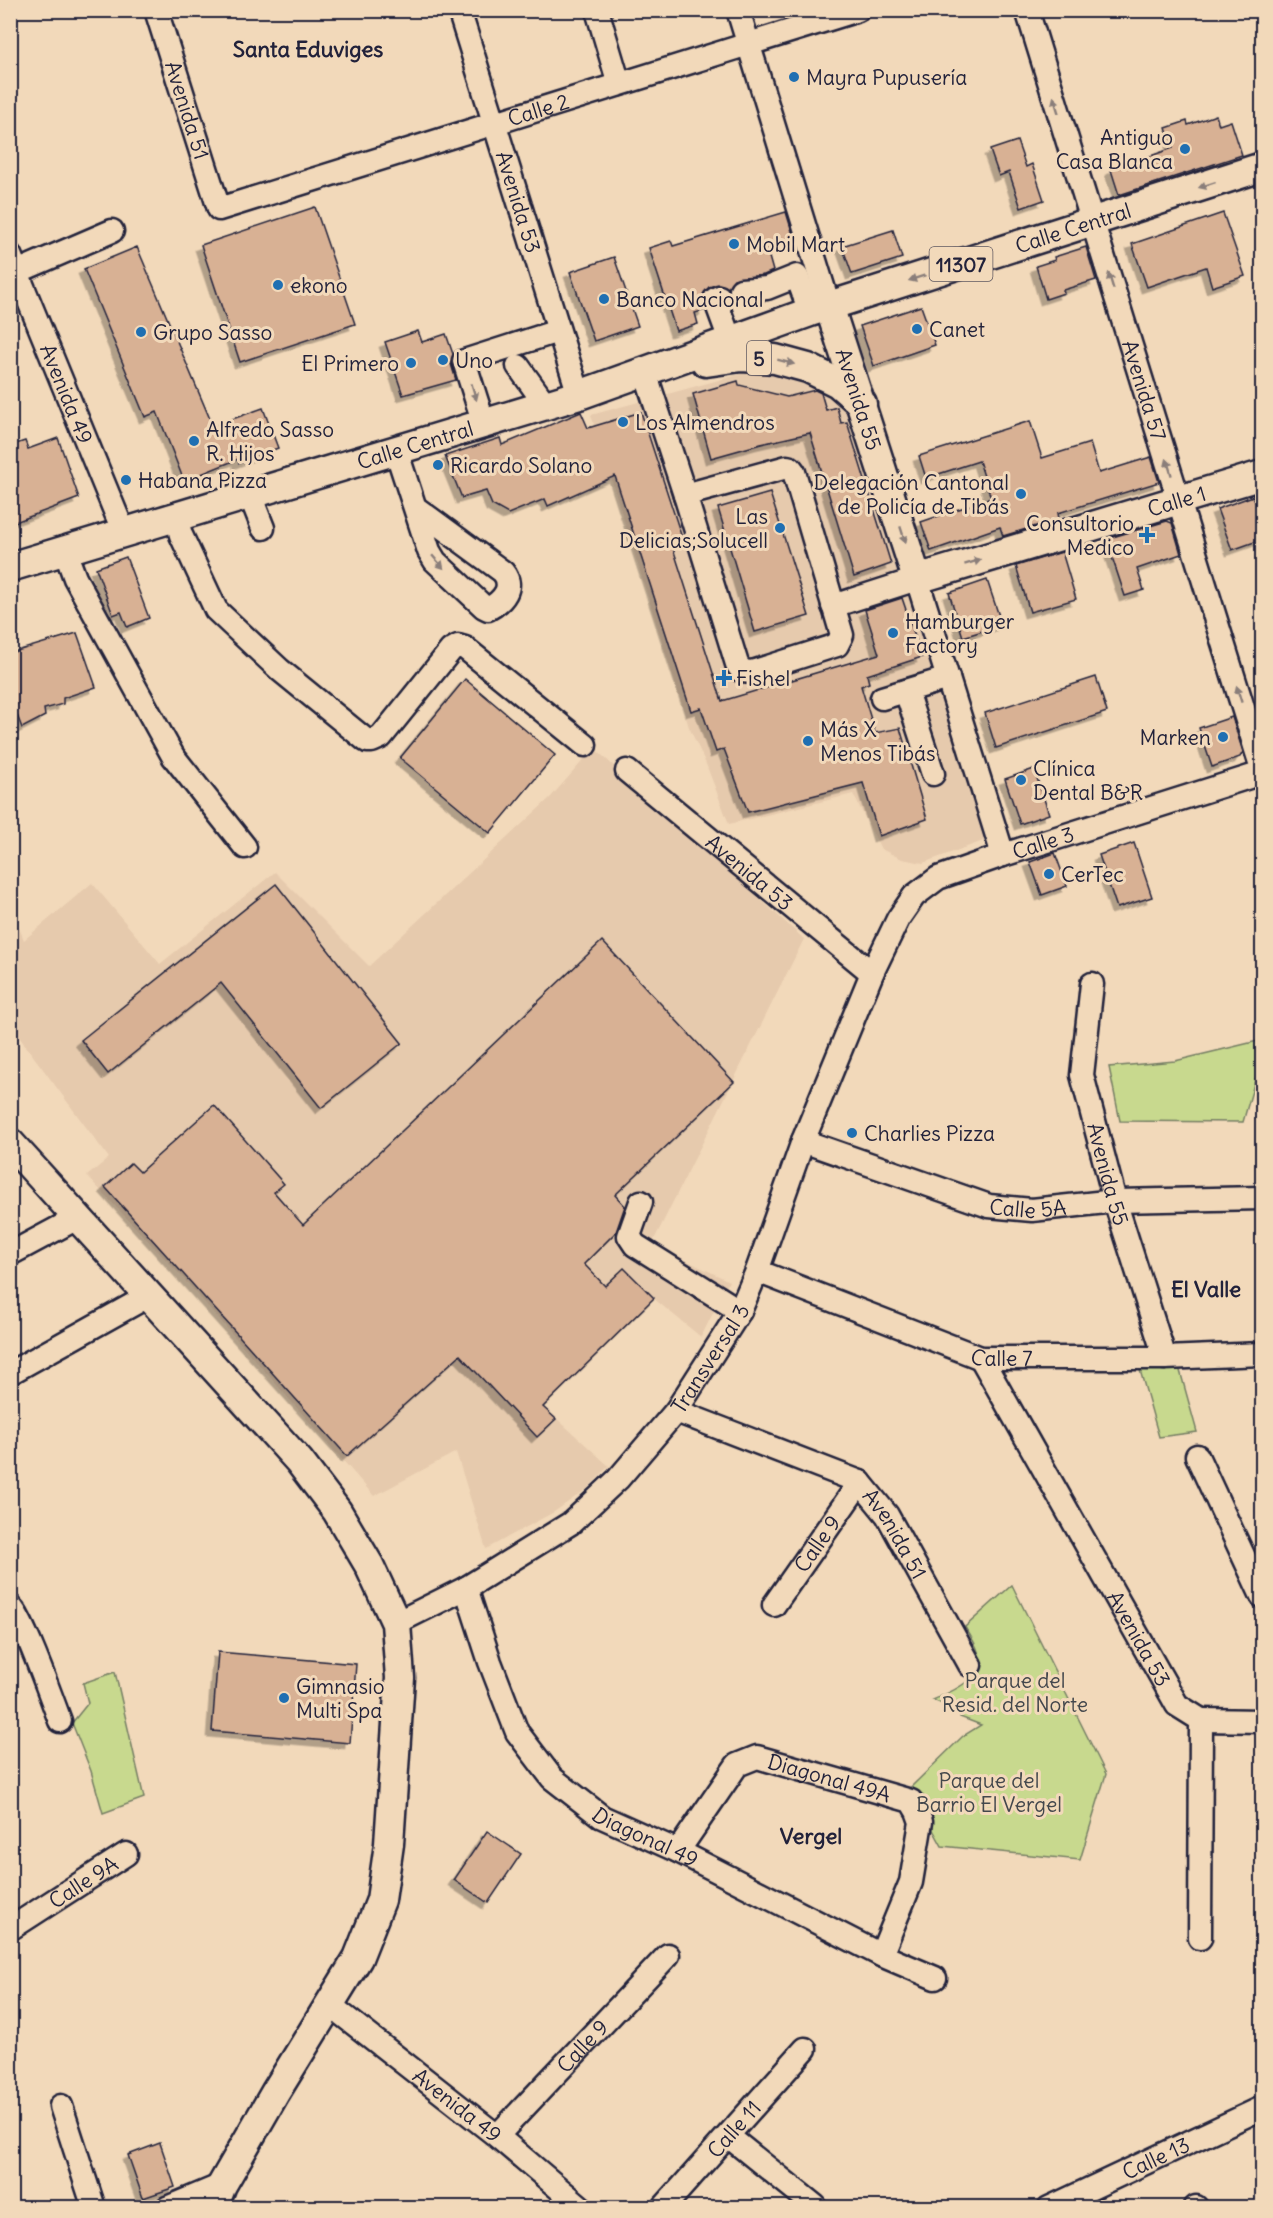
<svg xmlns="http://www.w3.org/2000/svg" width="1273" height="2218" font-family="Delius,sans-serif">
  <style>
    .built { fill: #e6caad }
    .green { fill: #c8d98e; stroke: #757e64; stroke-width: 1.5 }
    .building { fill: #d8b194; stroke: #22223b; stroke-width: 1.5; filter: url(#shadow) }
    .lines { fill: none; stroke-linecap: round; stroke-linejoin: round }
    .minor-casing { stroke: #22223b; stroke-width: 27 }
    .major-casing { stroke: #22223b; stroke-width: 33 }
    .minor { stroke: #f2d9ba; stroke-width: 22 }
    .major { stroke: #f2d9ba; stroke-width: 28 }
    .oneway { fill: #8a7e7a }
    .poi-dot { fill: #1f6fb2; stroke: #f2d9ba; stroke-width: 2 }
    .labels { text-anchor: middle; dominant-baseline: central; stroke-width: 6; stroke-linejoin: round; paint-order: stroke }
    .shield { fill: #f2d9ba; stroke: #605961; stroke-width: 1.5 }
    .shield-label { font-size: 20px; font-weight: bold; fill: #22223b }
    .poi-label { font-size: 21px; fill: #22223b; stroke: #f2d9ba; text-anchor: start }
    .street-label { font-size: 21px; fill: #22223b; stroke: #f2d9ba }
    .park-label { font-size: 21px; fill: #43474c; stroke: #f2d9ba }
    .neighbourhood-label { font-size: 22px; font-weight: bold; fill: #22223b; stroke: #f2d9ba }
  </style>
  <defs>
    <filter id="shadow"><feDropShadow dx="-5.5" dy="5.5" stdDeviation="0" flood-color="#0004"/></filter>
  </defs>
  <rect width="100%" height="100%" fill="#f2d9ba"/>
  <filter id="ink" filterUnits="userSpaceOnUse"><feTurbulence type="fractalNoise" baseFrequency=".0167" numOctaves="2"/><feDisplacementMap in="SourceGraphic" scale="12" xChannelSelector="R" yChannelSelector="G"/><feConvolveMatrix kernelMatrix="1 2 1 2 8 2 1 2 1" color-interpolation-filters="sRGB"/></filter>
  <g filter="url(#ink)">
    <g class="built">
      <polygon points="759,369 820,383 852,414 916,612 986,840 923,863 902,859 881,849 853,794 729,824 706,764 689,727 591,415"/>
      <polygon points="594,748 804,939 652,1244 729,1281 701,1337 653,1298 544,1407 609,1466 588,1488 554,1512 486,1549 456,1452 374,1496 185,1280 87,1176 109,1158 11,1026 10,906 24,940 92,883 160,964 275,872 369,966 550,798"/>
    </g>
    <g class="green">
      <polygon points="1262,1040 1262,1056 1243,1122 1120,1121 1109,1067 1175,1061"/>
      <polygon points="1179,1367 1197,1432 1159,1437 1140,1370"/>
      <path d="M1012,1585L1106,1774L1080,1860L942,1846L910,1788L963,1736L981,1725L960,1717L959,1711L933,1700C950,1692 981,1681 979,1657C979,1647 970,1636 965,1627Z"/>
      <polygon points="115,1672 144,1798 103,1813 91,1771 72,1723 88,1703 83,1683"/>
    </g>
    <g class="building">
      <polygon points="1216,115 1219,125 1231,121 1242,155 1119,195 1111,170 1173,148 1166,128 1187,121 1188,125"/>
      <polygon points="1017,141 1026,167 1032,164 1044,200 1021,208 1009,172 999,176 990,150"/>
      <polygon points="315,207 355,324 240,362 201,245"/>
      <polygon points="786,212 795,241 767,250 773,271 764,275 734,279 728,288 719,284 709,287 702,297 705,310 695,313 698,324 676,331 649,248 671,241 673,246"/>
      <polygon points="1223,213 1245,276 1212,287 1206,267 1147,287 1132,244"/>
      <polygon points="893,230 902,258 852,274 842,246"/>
      <polygon points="137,247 213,426 263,408 278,448 239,463 238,459 184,481 157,412 145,417 84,269"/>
      <polygon points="1086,247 1096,280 1063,290 1064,293 1046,299 1036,266 1055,260 1054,257"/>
      <polygon points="614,257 638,326 594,341 570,272"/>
      <polygon points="921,306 935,345 874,366 860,326"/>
      <polygon points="418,331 422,342 446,334 453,354 451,364 456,380 403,395 385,342"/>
      <polygon points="738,381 739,385 787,397 815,390 821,393 826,410 837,407 841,423 847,422 891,564 854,577 810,433 761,444 711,458 693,394"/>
      <polygon points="581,412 588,428 641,412 683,541 672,545 722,701 879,654 865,610 902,598 922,657 867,675 869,683 861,686 875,733 900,728 927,819 879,836 863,783 748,812 724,749 716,752 701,708 691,711 615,476 548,506 545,499 508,514 492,505 486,491 462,498 445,456 500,438 502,445"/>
      <polygon points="1030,421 1042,458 1090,443 1099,473 1151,457 1159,482 1058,513 1059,519 1003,536 1000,527 931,551 921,522 991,498 979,461 926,478 919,456"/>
      <polygon points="58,438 79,498 10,524 10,446 25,441 28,449"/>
      <polygon points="770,493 809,616 755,632 718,508"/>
      <polygon points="1253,496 1263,521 1263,539 1232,550 1217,509"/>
      <polygon points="1167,521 1172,523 1181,554 1137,569 1144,590 1125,596 1106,539"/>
      <polygon points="1062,552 1076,599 1030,612 1016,566"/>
      <polygon points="126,557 149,618 127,627 121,612 113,615 96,568"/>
      <polygon points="987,580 1002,625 963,637 949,593"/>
      <polygon points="77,633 96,687 63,698 63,704 44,709 45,716 22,728 17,715 10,718 10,653"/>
      <polygon points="1096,677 1107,712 996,748 985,713"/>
      <polygon points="465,679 555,755 490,833 400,758"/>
      <polygon points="1232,717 1243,752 1240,757 1212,767 1199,728"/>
      <polygon points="1034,769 1049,814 1020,824 1005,779"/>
      <polygon points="1134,843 1152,897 1117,908 1099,855"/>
      <polygon points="1055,853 1067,886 1042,895 1030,862"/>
      <polygon points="276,884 402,1043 321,1108 221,983 108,1074 81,1040"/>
      <polygon points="602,941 734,1082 615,1195 625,1206 616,1232 584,1264 605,1286 624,1268 654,1298 543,1407 556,1419 537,1437 460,1355 347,1456 105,1187 131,1163 140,1172 214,1105 284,1184 274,1192 303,1225"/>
      <polygon points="218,1652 356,1664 350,1743 212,1731"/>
      <polygon points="487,1831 521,1854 488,1903 454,1880"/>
      <polygon points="160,2143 175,2187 143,2198 128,2155"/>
    </g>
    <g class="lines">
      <defs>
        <g id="minor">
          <path id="s1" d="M156,10L219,209L858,10"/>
          <path id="s2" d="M459,10L579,395"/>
          <polyline points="597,10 619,84"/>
          <polyline points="738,10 829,306"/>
          <path id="s3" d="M1027,10L1262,769"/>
          <path id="s4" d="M10,255L124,533"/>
          <polyline points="10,275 112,231"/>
          <polyline points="741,290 767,288 797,276 810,312"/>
          <polyline points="719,297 715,299 730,340"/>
          <polyline points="518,366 546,405"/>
          <polyline points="645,372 685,495"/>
          <polyline points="484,424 464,361 558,331"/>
          <path d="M396,450L429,551L435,561L484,607L488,609C503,601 515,587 503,572L416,508"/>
          <polygon points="787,467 791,468 794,472 842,635 837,645 752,672 742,671 737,664 685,495"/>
          <polyline points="250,495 263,528"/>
          <polyline points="176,517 181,535 216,610 280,670 367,741 372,741 381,737 451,650 458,646 465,648 585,745"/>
          <polyline points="65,551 75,578 173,756 245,847"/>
          <polyline points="833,606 917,579 1003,855"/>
          <polyline points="906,691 933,774"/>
          <polyline points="882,698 948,678"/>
          <path id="s5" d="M627,771L872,973"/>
          <path id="s6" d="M1092,984L1082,1075L1115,1201L1165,1358"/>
          <path id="s7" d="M803,1141L989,1206L1032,1210L1115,1201L1262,1198"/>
          <polyline points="641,1202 629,1236 635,1245 740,1311"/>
          <polyline points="10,1254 79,1217"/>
          <path id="s8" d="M757,1271L981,1358H1165L1262,1354"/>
          <path id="s9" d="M981,1358L1177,1705L1201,1720L1200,1938"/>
          <polyline points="10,1373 150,1295"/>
          <path id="s10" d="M676,1411L860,1482L887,1515L970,1665"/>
          <polyline points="1197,1456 1262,1596"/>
          <path id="s11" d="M466,1588L490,1662L517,1732L552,1778L602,1817L678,1851L881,1955L935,1978"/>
          <path id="s12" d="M774,1605L860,1482"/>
          <path d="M10,1606C21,1613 53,1702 60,1721"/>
          <path id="s13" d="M396,1623L466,1588L571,1523L618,1479L676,1411L740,1311L757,1271L803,1141L872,973L898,919L914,896L938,878L1003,855L1262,773"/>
          <polyline points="1201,1720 1262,1721"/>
          <path id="s14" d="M678,1851L737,1765L757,1757L911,1801L917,1811L921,1822L911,1882L881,1955"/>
          <path id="s15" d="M10,1929L126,1854"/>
          <path id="s16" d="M330,2005L497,2136L582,2208"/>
          <polyline points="61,2106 94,2208"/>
          <path id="s17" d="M497,2136L668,1955"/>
          <polyline points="728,2136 815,2206"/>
          <polyline points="167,2208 222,2185"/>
          <path id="s18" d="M663,2208L805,2049"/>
          <path id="s19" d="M1049,2208L1262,2108"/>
          <polyline points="1195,2208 1196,2207"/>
        </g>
        <g id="major">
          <path id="s20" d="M829,306L917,579L1262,475"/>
          <polyline points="706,362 741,357 775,359 808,368 838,383 862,404"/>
          <path id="s21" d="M10,567L579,395L810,312L1262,167"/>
          <polyline points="10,1143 299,1461 337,1511 369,1565 396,1623 400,1678 389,1844 381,1900 358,1958 275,2093 222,2185 213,2208"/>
        </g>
      </defs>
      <use href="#minor" class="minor-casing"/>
      <use href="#major" class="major-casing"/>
      <use href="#minor" class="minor"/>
      <use href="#major" class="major"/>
    </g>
    <defs><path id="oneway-solid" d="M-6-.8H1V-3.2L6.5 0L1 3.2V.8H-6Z" transform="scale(1.5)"/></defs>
    <g class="oneway">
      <use href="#oneway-solid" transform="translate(1056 105) rotate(-107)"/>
      <use href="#oneway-solid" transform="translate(1207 185) rotate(162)"/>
      <use href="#oneway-solid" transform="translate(917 278) rotate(162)"/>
      <use href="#oneway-solid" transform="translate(1111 281) rotate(-107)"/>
      <use href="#oneway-solid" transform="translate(786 362) rotate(15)"/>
      <use href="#oneway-solid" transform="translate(474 392) rotate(73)"/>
      <use href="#oneway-solid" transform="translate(1169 467) rotate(-107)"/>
      <use href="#oneway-solid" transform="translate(903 535) rotate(72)"/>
      <use href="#oneway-solid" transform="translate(438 562) rotate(49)"/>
      <use href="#oneway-solid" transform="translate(973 562) rotate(-17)"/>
      <use href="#oneway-solid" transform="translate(1239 694) rotate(-107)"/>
    </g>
  </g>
  <g class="poi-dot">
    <circle cx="794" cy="77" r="6"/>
    <circle cx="1185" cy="149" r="6"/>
    <circle cx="734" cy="244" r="6"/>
    <circle cx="278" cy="285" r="6"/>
    <circle cx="604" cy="299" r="6"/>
    <circle cx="917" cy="329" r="6"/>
    <circle cx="141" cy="332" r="6"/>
    <circle cx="443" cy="360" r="6"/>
    <circle cx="411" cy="363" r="6"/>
    <circle cx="623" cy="422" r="6"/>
    <circle cx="194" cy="441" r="6"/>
    <circle cx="438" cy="465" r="6"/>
    <circle cx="126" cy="480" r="6"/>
    <circle cx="1021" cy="494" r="6"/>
    <circle cx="780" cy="528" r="6"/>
    <path d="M1144 526h6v6h6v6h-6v6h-6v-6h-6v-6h6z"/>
    <circle cx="893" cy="633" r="6"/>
    <path d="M721 669h6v6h6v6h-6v6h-6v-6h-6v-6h6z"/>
    <circle cx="1223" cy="737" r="6"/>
    <circle cx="808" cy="741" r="6"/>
    <circle cx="1021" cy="780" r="6"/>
    <circle cx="1049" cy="874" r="6"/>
    <circle cx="852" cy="1133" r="6"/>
    <circle cx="284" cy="1698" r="6"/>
  </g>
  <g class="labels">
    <g class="shield">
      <rect x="929.5" y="247" width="63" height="34" rx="4.5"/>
      <rect x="747" y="341" width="24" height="34" rx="4.5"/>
    </g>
    <g class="shield-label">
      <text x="961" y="264">11307</text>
      <text x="759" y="358">5</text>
    </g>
    <g class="poi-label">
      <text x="806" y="77">Mayra Pupusería</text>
      <text x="1173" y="137" text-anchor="end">Antiguo<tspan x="1173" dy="24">Casa Blanca</tspan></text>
      <text x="746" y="244">Mobil Mart</text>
      <text x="290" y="285">ekono</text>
      <text x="616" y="299">Banco Nacional</text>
      <text x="929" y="329">Canet</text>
      <text x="153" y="332">Grupo Sasso</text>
      <text x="455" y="360">Uno</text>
      <text x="399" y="363" text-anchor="end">El Primero</text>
      <text x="635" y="422">Los Almendros</text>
      <text x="206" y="429">Alfredo Sasso<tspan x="206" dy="24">R. Hijos</tspan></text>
      <text x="450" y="465">Ricardo Solano</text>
      <text x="138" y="480">Habana Pizza</text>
      <text x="1009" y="482" text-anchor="end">Delegación Cantonal<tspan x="1009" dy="24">de Policía de Tibás</tspan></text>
      <text x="768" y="516" text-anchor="end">Las<tspan x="768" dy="24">Delicias;Solucell</tspan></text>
      <text x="1134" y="523" text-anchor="end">Consultorio<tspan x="1134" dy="24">Medico</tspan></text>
      <text x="905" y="621">Hamburger<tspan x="905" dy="24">Factory</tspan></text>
      <text x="736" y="678">Fishel</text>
      <text x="820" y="729">Más X<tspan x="820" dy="24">Menos Tibás</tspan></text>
      <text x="1211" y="737" text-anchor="end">Marken</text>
      <text x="1033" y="768">Clínica<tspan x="1033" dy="24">Dental B&amp;R</tspan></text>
      <text x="1061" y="874">CerTec</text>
      <text x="864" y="1133">Charlies Pizza</text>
      <text x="296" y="1686">Gimnasio<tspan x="296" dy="24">Multi Spa</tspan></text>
    </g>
    <g class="street-label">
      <text stroke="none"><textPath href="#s1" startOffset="105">Avenida 51</textPath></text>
      <text stroke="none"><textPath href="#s1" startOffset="543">Calle 2</textPath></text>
      <text stroke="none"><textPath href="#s2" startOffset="201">Avenida 53</textPath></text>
      <text stroke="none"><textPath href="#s21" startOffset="1116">Calle Central</textPath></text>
      <text stroke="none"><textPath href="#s3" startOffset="398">Avenida 57</textPath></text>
      <text stroke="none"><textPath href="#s4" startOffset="150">Avenida 49</textPath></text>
      <text stroke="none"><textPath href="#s20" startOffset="98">Avenida 55</textPath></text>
      <text stroke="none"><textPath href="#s21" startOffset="423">Calle Central</textPath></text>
      <text stroke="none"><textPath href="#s20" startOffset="558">Calle 1</textPath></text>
      <text stroke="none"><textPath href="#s13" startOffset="1066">Calle 3</textPath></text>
      <text stroke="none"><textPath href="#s5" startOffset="159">Avenida 53</textPath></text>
      <text stroke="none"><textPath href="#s6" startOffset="194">Avenida 55</textPath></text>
      <text stroke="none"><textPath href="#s7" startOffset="236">Calle 5A</textPath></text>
      <text stroke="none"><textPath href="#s8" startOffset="261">Calle 7</textPath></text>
      <text stroke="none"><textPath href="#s13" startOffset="418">Transversal 3</textPath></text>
      <text stroke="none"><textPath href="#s10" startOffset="260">Avenida 51</textPath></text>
      <text stroke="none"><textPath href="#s12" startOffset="75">Calle 9</textPath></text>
      <text stroke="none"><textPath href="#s9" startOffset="322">Avenida 53</textPath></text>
      <text stroke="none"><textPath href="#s14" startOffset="201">Diagonal 49A</textPath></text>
      <text stroke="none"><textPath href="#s11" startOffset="322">Diagonal 49</textPath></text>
      <text stroke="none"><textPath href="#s15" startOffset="87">Calle 9A</textPath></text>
      <text stroke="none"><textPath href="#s17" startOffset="124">Calle 9</textPath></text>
      <text stroke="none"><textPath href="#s16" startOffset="162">Avenida 49</textPath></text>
      <text stroke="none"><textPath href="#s18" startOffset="106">Calle 11</textPath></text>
      <text stroke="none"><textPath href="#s19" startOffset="118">Calle 13</textPath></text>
    </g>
    <g class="park-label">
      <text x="1015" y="1680">Parque del<tspan x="1015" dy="24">Resid. del Norte</tspan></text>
      <text x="989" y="1780">Parque del<tspan x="989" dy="24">Barrio El Vergel</tspan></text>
    </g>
    <g class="neighbourhood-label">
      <text x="308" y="49">Santa Eduviges</text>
      <text x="1206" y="1289">El Valle</text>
      <text x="811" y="1836">Vergel</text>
    </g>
  </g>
  <rect width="1273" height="2218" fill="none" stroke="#f2d9ba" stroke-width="36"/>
  <rect x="18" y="18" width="1237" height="2182" fill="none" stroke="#22223b" stroke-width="2" filter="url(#ink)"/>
</svg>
